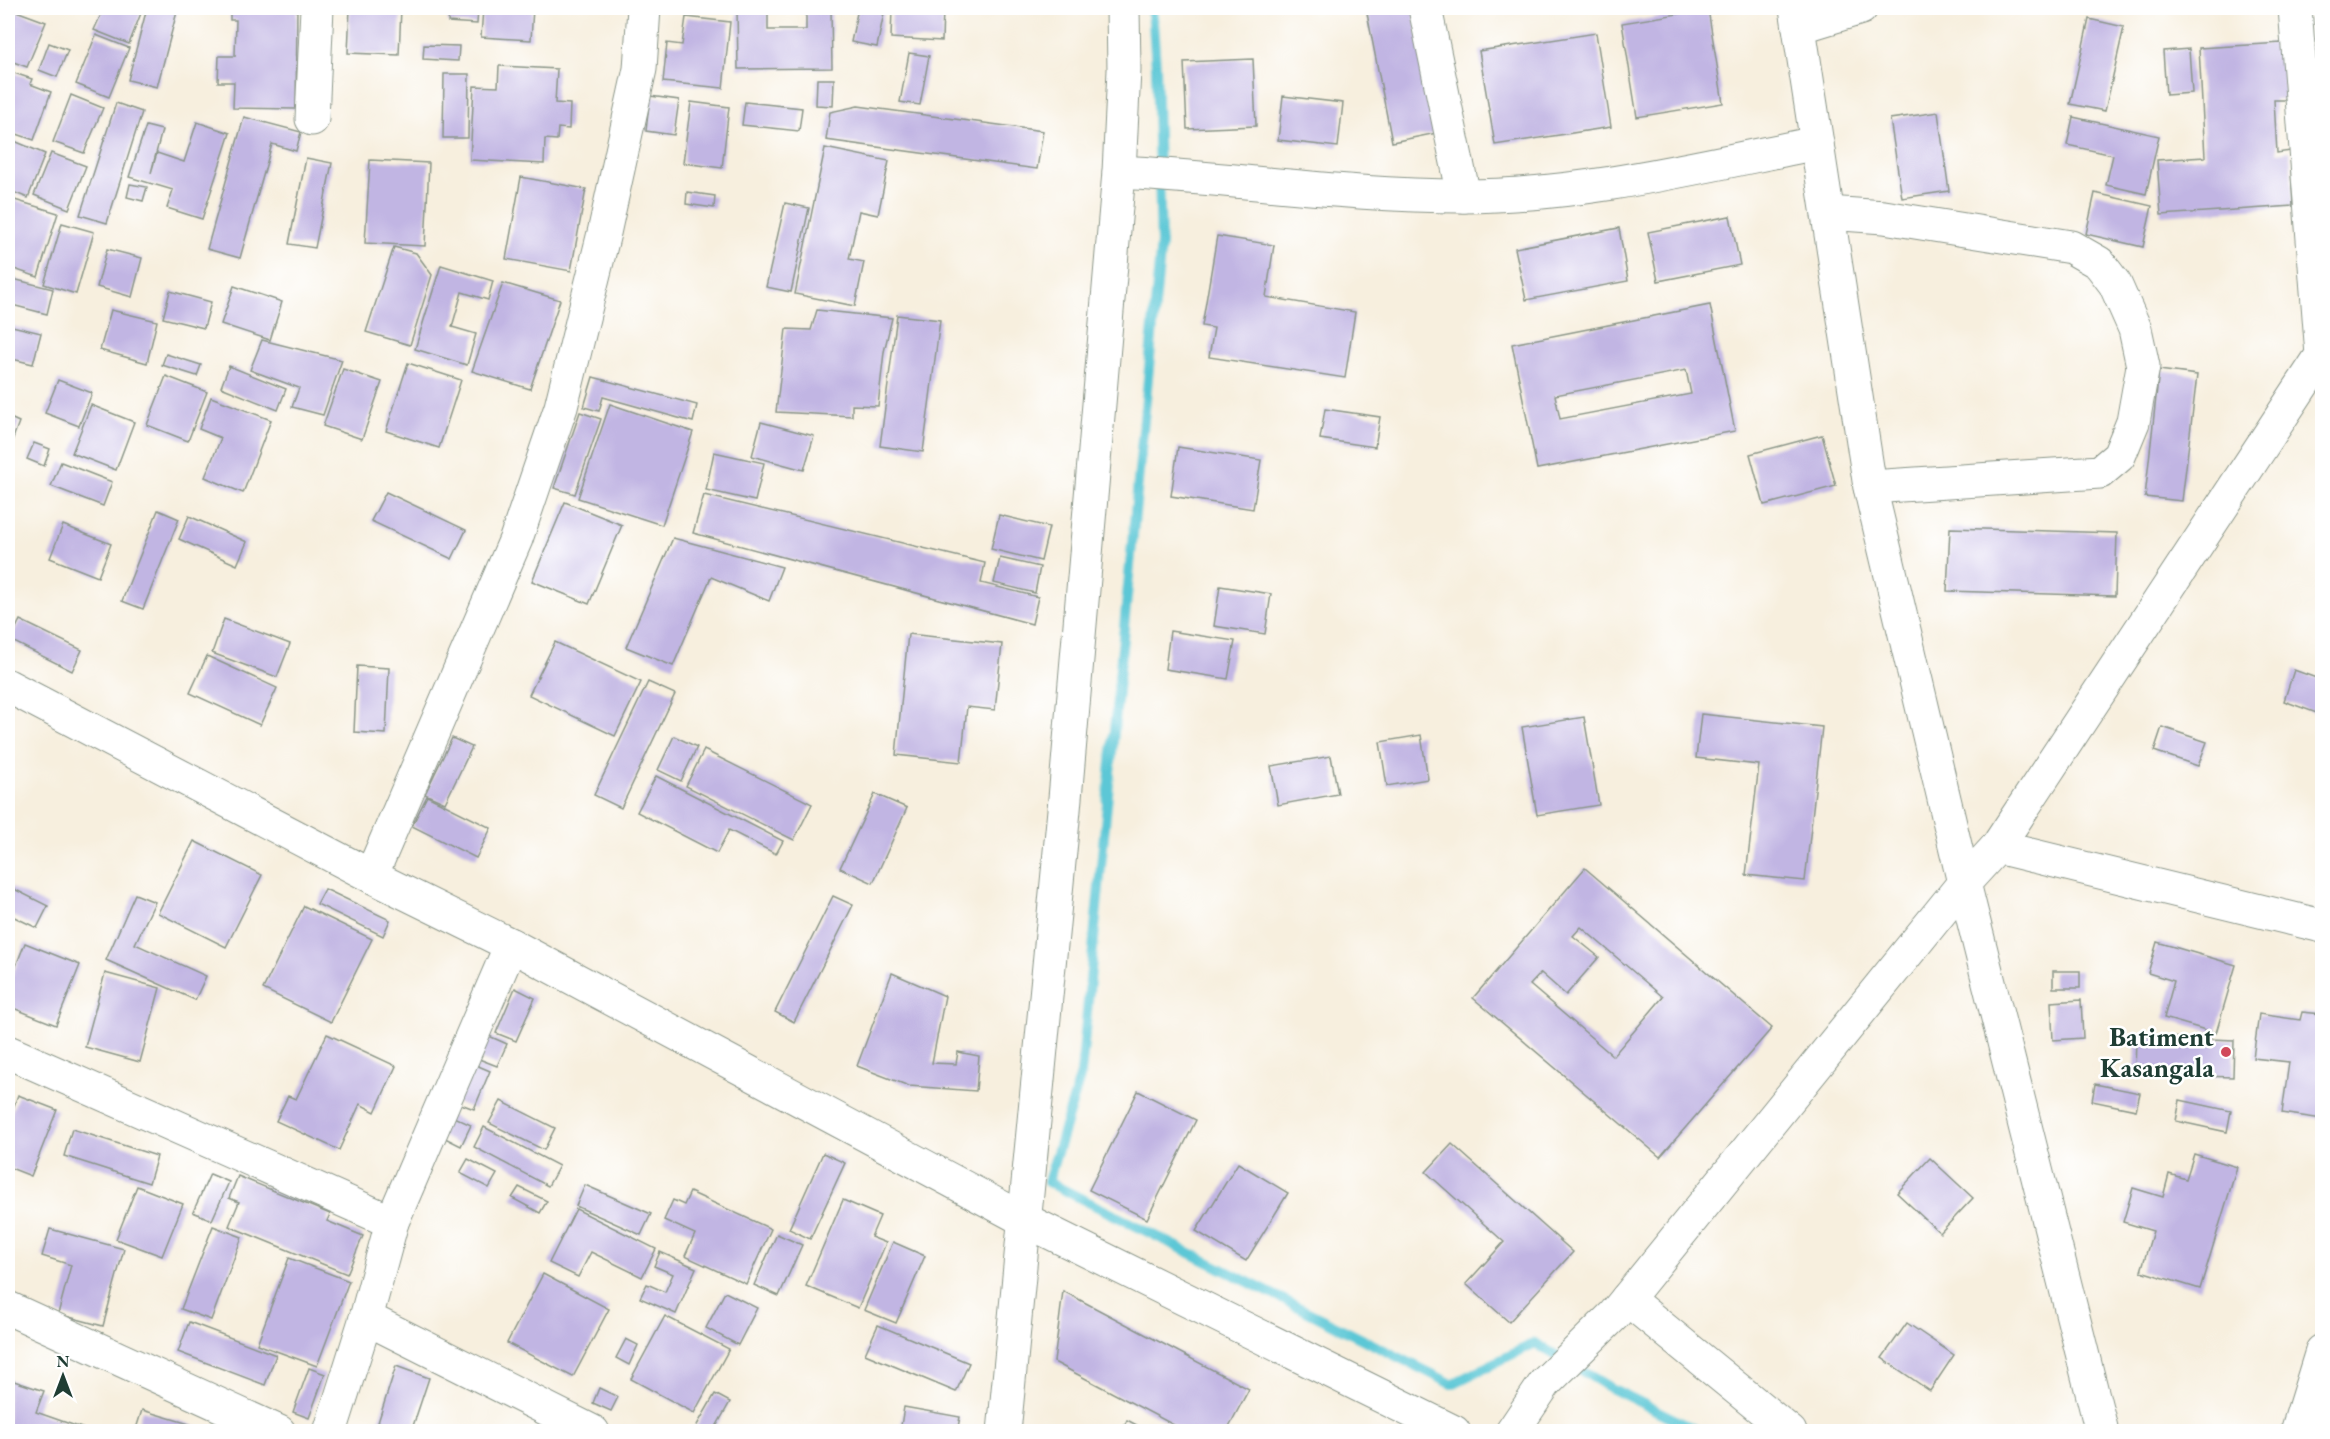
<svg xmlns="http://www.w3.org/2000/svg" width="2330" height="1439" font-family="'EB Garamond',serif">
  <style>
    .lines { fill: none; stroke-linecap: round; stroke-linejoin: round }
    .stream { stroke: #5cc7d6; stroke-width: 10 }
    .building { fill: #c1b5e3; fill-rule: evenodd }
    .minor-casing { stroke: #8b9689; stroke-width: 35 }
    .minor { stroke: #fff; stroke-width: 33 }
    .poi-dot { fill: #d1495b; stroke: #fff; stroke-width: 2 }
    .labels { text-anchor: middle; dominant-baseline: central; stroke-width: 5; stroke-linejoin: round; paint-order: stroke }
    .poi-label { font-size: 27px; font-weight: bold; fill: #1f3d34; stroke: #fff; text-anchor: end }
  </style>
  <rect width="100%" height="100%" fill="#fff"/>
  <filter id="ink" filterUnits="userSpaceOnUse"><feTurbulence type="fractalNoise" baseFrequency=".0167" numOctaves="2"/><feDisplacementMap in="SourceGraphic" scale="12" xChannelSelector="R" yChannelSelector="G"/><feConvolveMatrix kernelMatrix="1 2 1 2 8 2 1 2 1" color-interpolation-filters="sRGB"/></filter>
  <filter id="wash" filterUnits="userSpaceOnUse"><feTurbulence type="fractalNoise" baseFrequency=".008" numOctaves="4" result="noise"/><feDisplacementMap in="SourceGraphic" scale="24" xChannelSelector="R" yChannelSelector="G"/><feGaussianBlur stdDeviation="1.35" result="paint"/><feColorMatrix in="noise" values="0 0 0 0 0 0 0 0 0 0 0 0 0 0 0 0 0 1.4 0 .05"/><feComposite in="paint" operator="in"/></filter>
  <g filter="url(#wash)">
    <rect width="100%" height="100%" fill="#f7efde"/>
    <g class="lines">
      <polyline class="stream" points="1152,8 1156,67 1161,243 1081,1074 1048,1182 1452,1384 1535,1343 1609,1387 1700,1432"/>
    </g>
    <g id="blocks">
      <g class="building">
        <polygon points="8,8 46,22 27,67 8,60"/>
        <polygon points="104,8 143,8 129,44 94,30"/>
        <polygon points="147,8 178,8 157,87 128,80"/>
        <polygon points="230,8 297,8 296,109 233,108 234,82 218,82 219,56 235,56 236,20 230,20"/>
        <polygon points="350,8 401,8 399,55 348,53"/>
        <polygon points="450,8 478,8 477,24 448,22"/>
        <polygon points="483,8 533,8 531,40 481,37"/>
        <path d="M737,8H831L832,68L738,69ZM806,12V30H768V13Z"/>
        <polygon points="858,8 885,8 877,47 851,42"/>
        <polygon points="892,8 943,8 942,41 891,38"/>
        <polygon points="1366,8 1413,8 1437,133 1392,142"/>
        <polygon points="1708,9 1723,103 1637,117 1622,23"/>
        <polygon points="686,17 730,22 723,88 663,82 667,43 682,45"/>
        <polygon points="2089,19 2124,27 2105,111 2070,104"/>
        <polygon points="1596,33 1611,127 1495,145 1479,51"/>
        <polygon points="96,35 129,48 109,97 76,84"/>
        <polygon points="49,43 68,50 57,77 39,70"/>
        <polygon points="2282,43 2286,100 2274,100 2277,153 2290,151 2293,206 2161,215 2157,160 2205,157 2199,48"/>
        <polygon points="424,45 459,46 458,61 423,59"/>
        <polygon points="2189,49 2192,93 2166,95 2163,51"/>
        <polygon points="909,53 929,56 920,105 900,102"/>
        <polygon points="1253,59 1256,126 1187,129 1184,62"/>
        <polygon points="499,66 557,69 555,103 570,104 569,129 558,128 557,140 545,139 544,164 470,160 474,86 498,87"/>
        <polygon points="8,71 32,79 30,84 51,92 34,140 8,131"/>
        <polygon points="444,74 469,74 468,138 443,138"/>
        <polygon points="817,79 834,79 833,106 816,105"/>
        <polygon points="71,95 103,108 84,153 53,142"/>
        <polygon points="650,96 679,100 674,135 646,131"/>
        <polygon points="1283,96 1343,103 1338,147 1278,140"/>
        <polygon points="691,102 729,107 722,168 683,163"/>
        <polygon points="745,102 802,108 799,131 742,125"/>
        <polygon points="116,103 142,112 107,223 80,215"/>
        <polygon points="858,106 1043,131 1037,169 826,140 830,112"/>
        <polygon points="1938,112 1949,191 1902,198 1890,119"/>
        <polygon points="244,117 301,132 296,151 272,144 240,258 207,249"/>
        <polygon points="2073,117 2159,136 2146,194 2106,185 2113,155 2067,145"/>
        <polygon points="197,122 230,133 202,219 167,208 173,190 129,177 146,126 162,130 151,173 157,153 184,162"/>
        <polygon points="12,140 45,154 28,198 8,190 8,151"/>
        <polygon points="825,148 889,161 878,215 859,211 849,259 864,262 855,306 795,294"/>
        <polygon points="51,153 86,166 69,209 34,195"/>
        <polygon points="306,158 332,163 315,248 289,244"/>
        <polygon points="370,160 429,163 425,246 365,243"/>
        <polygon points="521,177 586,189 571,271 506,259"/>
        <polygon points="130,184 147,187 143,201 127,197"/>
        <polygon points="687,192 715,196 714,208 686,204"/>
        <polygon points="2095,193 2152,206 2143,247 2086,234"/>
        <polygon points="8,198 58,213 38,277 8,267"/>
        <polygon points="785,203 809,208 791,292 766,287"/>
        <polygon points="1730,216 1740,265 1658,281 1648,232"/>
        <polygon points="62,223 94,232 76,294 44,284"/>
        <polygon points="1619,228 1628,281 1526,300 1515,248"/>
        <polygon points="1217,236 1274,245 1266,297 1355,312 1345,378 1209,357 1214,328 1202,326"/>
        <polygon points="394,247 416,253 432,275 410,345 366,332"/>
        <polygon points="107,249 142,258 132,297 97,287"/>
        <polygon points="441,265 493,281 488,300 462,292 452,327 476,334 467,365 415,349"/>
        <polygon points="9,278 53,289 47,314 8,304"/>
        <polygon points="503,283 560,300 530,389 472,371"/>
        <polygon points="234,286 282,302 270,340 221,324"/>
        <polygon points="170,291 211,302 204,328 163,318"/>
        <path d="M1710,305L1735,431L1537,469L1512,344ZM1686,370L1691,394L1560,419L1555,395Z"/>
        <polygon points="111,310 157,321 147,363 100,350"/>
        <polygon points="817,310 892,318 884,352 878,406 852,405 852,416 776,412 786,329 811,330"/>
        <polygon points="897,315 940,320 923,452 880,446"/>
        <polygon points="8,325 41,333 33,364 8,358"/>
        <polygon points="262,340 342,360 323,415 292,407 299,388 250,370"/>
        <polygon points="166,354 201,365 197,376 162,365"/>
        <polygon points="408,363 461,380 439,448 386,431"/>
        <polygon points="229,366 286,389 278,410 221,387"/>
        <polygon points="343,369 382,382 362,439 323,426"/>
        <polygon points="2159,370 2197,375 2182,501 2145,497"/>
        <polygon points="166,376 207,392 188,441 147,425"/>
        <polygon points="593,377 697,405 693,422 603,397 599,411 584,407"/>
        <polygon points="58,380 92,393 79,426 45,413"/>
        <polygon points="211,397 271,420 243,493 205,477 221,438 199,429"/>
        <polygon points="610,404 693,432 662,525 578,498"/>
        <polygon points="91,405 134,422 116,470 72,453"/>
        <polygon points="1325,409 1380,417 1375,447 1320,439"/>
        <polygon points="580,412 601,419 575,494 554,488"/>
        <polygon points="8,417 19,422 8,452"/>
        <polygon points="761,422 814,436 804,470 752,456"/>
        <polygon points="1822,435 1836,486 1764,505 1750,454"/>
        <polygon points="34,443 50,449 44,466 27,459"/>
        <polygon points="1178,447 1261,460 1253,509 1171,496"/>
        <polygon points="714,452 764,463 755,501 706,490"/>
        <polygon points="61,462 112,482 103,506 51,486"/>
        <polygon points="386,492 466,530 452,559 371,521"/>
        <polygon points="704,495 985,563 981,583 1038,597 1032,624 693,533"/>
        <polygon points="565,502 622,525 589,604 532,581"/>
        <polygon points="158,510 179,519 143,609 122,601"/>
        <polygon points="999,515 1049,527 1041,561 991,549"/>
        <polygon points="189,516 247,542 237,565 179,539"/>
        <polygon points="63,525 111,544 98,577 50,558"/>
        <polygon points="1950,528 2117,533 2115,596 1947,591"/>
        <polygon points="673,538 782,567 769,601 711,577 673,666 626,647"/>
        <polygon points="1000,558 1040,567 1035,593 994,583"/>
        <polygon points="1220,586 1271,594 1265,634 1214,626"/>
        <polygon points="224,619 290,644 277,677 212,653"/>
        <polygon points="20,620 82,650 72,671 10,640"/>
        <polygon points="1170,631 1235,641 1228,679 1165,669"/>
        <polygon points="908,634 1002,644 995,710 967,707 961,762 896,755"/>
        <polygon points="555,642 641,682 615,736 529,695"/>
        <polygon points="207,656 277,688 260,725 190,693"/>
        <polygon points="357,666 389,668 386,734 354,732"/>
        <polygon points="2294,670 2322,680 2322,715 2284,701"/>
        <polygon points="648,682 675,694 621,808 594,795"/>
        <polygon points="1701,714 1822,727 1805,881 1746,875 1759,765 1696,758"/>
        <polygon points="1584,717 1599,805 1537,815 1522,727"/>
        <polygon points="2162,727 2207,742 2198,766 2154,751"/>
        <polygon points="1421,735 1428,779 1387,786 1380,742"/>
        <polygon points="674,736 697,747 681,781 658,770"/>
        <polygon points="452,738 472,747 445,803 425,794"/>
        <polygon points="704,750 812,804 794,840 686,786"/>
        <polygon points="1331,756 1338,794 1278,805 1271,766"/>
        <polygon points="656,776 783,841 776,854 729,830 717,853 637,812"/>
        <polygon points="875,794 907,808 873,883 840,868"/>
        <polygon points="427,796 491,828 476,858 412,826"/>
        <polygon points="194,841 262,875 226,947 158,913"/>
        <path d="M1585,868L1772,1028L1660,1157L1473,998ZM1581,927L1663,997L1613,1056L1530,985L1541,973L1566,995L1599,957L1573,936Z"/>
        <polygon points="8,886 48,906 37,928 8,914"/>
        <polygon points="325,889 390,920 383,936 317,904"/>
        <polygon points="135,894 155,902 135,944 206,976 195,1000 106,960"/>
        <polygon points="833,896 853,905 794,1022 775,1012"/>
        <polygon points="304,906 372,939 331,1022 263,989"/>
        <polygon points="2157,942 2236,965 2216,1033 2164,1018 2174,981 2148,973"/>
        <polygon points="25,943 80,965 56,1025 8,1006 8,986"/>
        <rect x="2053" y="971" width="27" height="17"/>
        <polygon points="105,973 160,988 140,1062 85,1047"/>
        <polygon points="892,973 945,996 932,1063 956,1064 958,1052 979,1056 976,1091 909,1086 857,1066"/>
        <polygon points="515,988 535,998 516,1041 496,1033"/>
        <polygon points="2081,1000 2083,1038 2053,1040 2051,1002"/>
        <polygon points="2302,1012 2322,1014 2322,1119 2282,1113 2289,1062 2253,1058 2259,1014 2300,1020"/>
        <polygon points="327,1034 396,1066 375,1112 360,1104 339,1150 276,1121 288,1096 296,1099"/>
        <polygon points="489,1036 507,1044 497,1066 479,1059"/>
        <polygon points="2136,1036 2234,1040 2233,1077 2135,1074"/>
        <polygon points="469,1062 490,1071 474,1109 453,1101"/>
        <polygon points="2095,1084 2140,1093 2136,1110 2092,1101"/>
        <polygon points="1138,1091 1196,1120 1147,1219 1089,1190"/>
        <polygon points="18,1095 57,1110 31,1176 8,1167 8,1122"/>
        <polygon points="2180,1100 2231,1111 2227,1132 2176,1121"/>
        <polygon points="501,1101 555,1128 544,1150 489,1123"/>
        <polygon points="445,1113 471,1125 461,1146 435,1133"/>
        <polygon points="484,1127 559,1166 548,1186 474,1147"/>
        <polygon points="72,1129 157,1156 149,1183 64,1156"/>
        <polygon points="1452,1144 1573,1252 1509,1322 1466,1284 1504,1242 1426,1172"/>
        <polygon points="823,1153 845,1163 810,1239 789,1229"/>
        <polygon points="2194,1154 2237,1167 2200,1289 2141,1271 2153,1231 2123,1222 2133,1188 2163,1197 2169,1174 2186,1179"/>
        <polygon points="1930,1158 1973,1198 1940,1233 1897,1193"/>
        <polygon points="468,1159 497,1174 489,1188 460,1173"/>
        <polygon points="1238,1163 1288,1193 1246,1261 1196,1231"/>
        <polygon points="210,1174 229,1182 212,1220 193,1212"/>
        <polygon points="238,1176 330,1214 327,1221 363,1236 347,1274 229,1226 239,1202 229,1198"/>
        <polygon points="585,1185 651,1214 641,1235 576,1206"/>
        <polygon points="137,1186 183,1204 162,1256 116,1239"/>
        <polygon points="519,1187 547,1201 540,1213 512,1198"/>
        <polygon points="690,1192 771,1229 746,1284 685,1256 695,1234 664,1220 673,1200 684,1205"/>
        <polygon points="843,1200 880,1216 871,1237 886,1243 858,1308 806,1286"/>
        <polygon points="576,1209 656,1249 642,1277 591,1252 578,1277 549,1263"/>
        <polygon points="213,1226 242,1237 211,1320 181,1309"/>
        <polygon points="50,1229 124,1249 103,1326 58,1314 71,1265 42,1256"/>
        <polygon points="777,1234 802,1245 779,1296 754,1285"/>
        <polygon points="893,1242 925,1256 896,1323 864,1310"/>
        <polygon points="660,1252 696,1268 676,1314 640,1298 647,1284 665,1292 673,1274 654,1266"/>
        <polygon points="289,1258 349,1281 317,1366 257,1344"/>
        <polygon points="543,1274 609,1309 573,1377 507,1343"/>
        <polygon points="1063,1291 1249,1389 1226,1432 1187,1432 1054,1362"/>
        <polygon points="725,1292 757,1308 738,1345 706,1328"/>
        <polygon points="665,1316 729,1349 694,1413 631,1379"/>
        <polygon points="189,1322 276,1355 265,1385 178,1352"/>
        <polygon points="1907,1323 1954,1355 1930,1391 1882,1358"/>
        <polygon points="878,1325 969,1363 956,1392 865,1354"/>
        <polygon points="626,1339 638,1345 629,1365 616,1358"/>
        <polygon points="396,1366 429,1378 411,1432 375,1432"/>
        <polygon points="309,1368 325,1374 309,1418 293,1412"/>
        <polygon points="8,1379 44,1391 36,1412 93,1432 8,1432"/>
        <polygon points="599,1388 618,1397 611,1411 593,1403"/>
        <polygon points="715,1394 730,1402 713,1432 693,1432"/>
        <polygon points="904,1407 960,1417 957,1432 900,1432"/>
        <polygon points="142,1410 213,1431 213,1432 135,1432"/>
        <polygon points="1127,1420 1150,1432 1121,1432"/>
      </g>
    </g>
  </g>
  <g filter="url(#ink)">
    <use href="#blocks" fill-opacity="0" stroke="#8b9689" stroke-width="1.5"/>
    <g class="lines">
      <defs>
        <g id="minor">
          <polyline points="1425,8 1464,196"/>
          <polyline points="1796,8 1870,487 1964,883 2102,1432"/>
          <polyline points="1799,27 1861,8"/>
          <polyline points="312,119 317,8"/>
          <path d="M1119,172C1234,178 1348,196 1463,196C1583,196 1701,166 1817,143"/>
          <polyline points="1828,213 1884,217 2071,247 2099,263 2115,284 2135,329 2143,366 2133,422 2119,456 2100,472 1870,487"/>
          <polyline points="8,686 371,876 511,945 1025,1220 1454,1432"/>
          <polyline points="1997,847 2322,926"/>
          <polyline points="371,876 516,539 561,407 604,233 640,69 644,8"/>
          <polyline points="8,1052 392,1222 511,945"/>
          <polyline points="1627,1299 1790,1432"/>
          <polyline points="8,1308 279,1432"/>
          <polyline points="366,1318 593,1432"/>
          <polyline points="330,1432 366,1318 392,1222"/>
          <polyline points="1004,1432 1064,810 1119,172 1124,70 1123,8"/>
          <polyline points="1512,1432 1545,1383 1614,1315 1964,883 1997,847 2322,355 2295,8"/>
          <polyline points="2297,1432 2322,1351"/>
        </g>
      </defs>
      <use href="#minor" class="minor-casing"/>
      <use href="#minor" class="minor"/>
    </g>
  </g>
  <circle class="poi-dot" cx="2226" cy="1052" r="6"/>
  <g class="labels">
    <g class="poi-label">
      <text x="2214" y="1036">Batiment<tspan x="2214" dy="31">Kasangala</tspan></text>
    </g>
  </g>
  <rect width="2330" height="1439" fill="none" stroke="#fff" stroke-width="30"/>
  <g transform="translate(63 1376)" stroke="#ffffff" stroke-width="4.5" paint-order="stroke">
  <path d="M0-4.5L10 22L0 15L-10 22Z" fill="#1f3d34"/>
  <text y="-9" font-size="16" font-weight="bold" text-anchor="middle" fill="#1f3d34">N</text>
  </g>
</svg>
